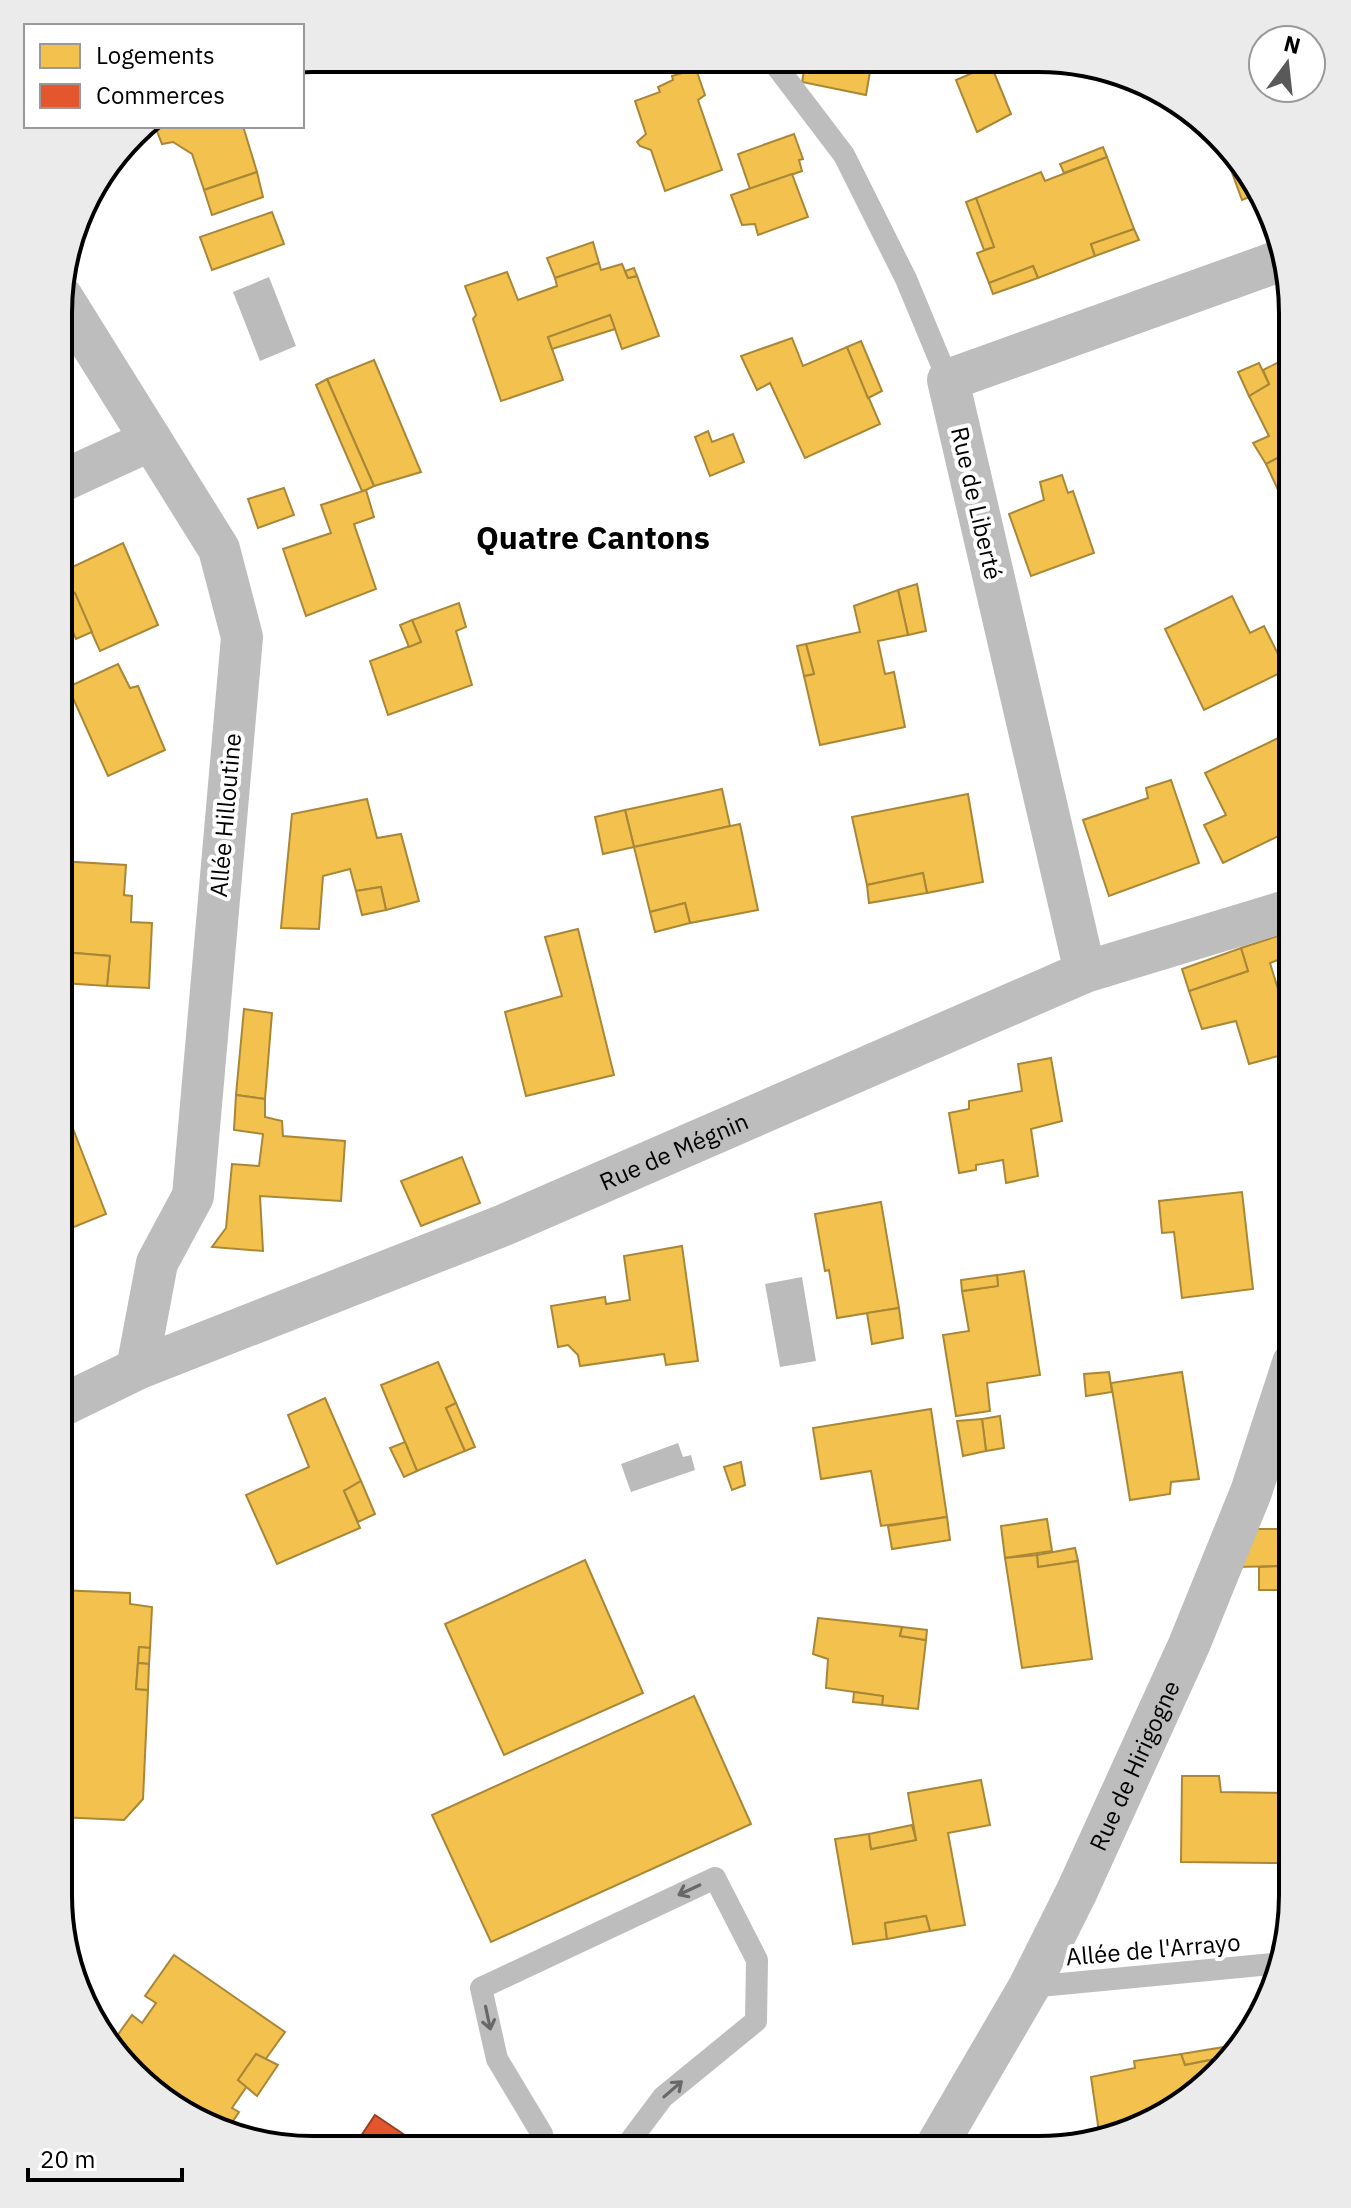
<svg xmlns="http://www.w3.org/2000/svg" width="1351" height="2208" font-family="'IBM Plex Sans',sans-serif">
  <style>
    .water { fill: #bbb }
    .homes { fill: #f2c14e; stroke: #a98737; stroke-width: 2 }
    .shops { fill: #e4572e; stroke: #a03d20; stroke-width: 2 }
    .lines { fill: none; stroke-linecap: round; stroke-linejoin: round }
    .lane { stroke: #bdbdbd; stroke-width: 22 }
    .street { stroke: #bdbdbd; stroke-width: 42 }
    .oneway { stroke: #686868 }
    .labels { text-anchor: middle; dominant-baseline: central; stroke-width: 8; stroke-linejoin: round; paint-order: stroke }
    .street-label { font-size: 24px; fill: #000; stroke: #fff }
    .district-label { font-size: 32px; font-weight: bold; fill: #000; stroke: #fff }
    .rim { fill: none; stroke: #000; stroke-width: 4 }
  </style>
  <rect width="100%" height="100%" fill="#fff"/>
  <g class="water">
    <polygon points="269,277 296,346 260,361 233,292"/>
    <polygon points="802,1277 816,1361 780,1367 765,1284"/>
    <polygon points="678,1443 683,1457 691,1455 695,1470 631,1492 621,1464"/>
  </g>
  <g class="homes">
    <polygon points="806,59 872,60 866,95 802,82"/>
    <polygon points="991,65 1011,114 977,132 956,80"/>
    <polygon points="696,69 705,95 698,100 722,170 665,191 651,150 640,146 637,142 646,134 635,101 660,92 658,87 673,80 672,76"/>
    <polygon points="155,126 243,126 257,172 204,190 192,154 173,142 162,144"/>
    <polygon points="794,134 803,159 799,160 802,171 750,189 738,154"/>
    <polygon points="1103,147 1107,157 1064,173 1060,164"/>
    <polygon points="1107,157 1134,229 1091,244 1095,256 1038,278 1033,266 989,283 977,253 994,247 976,198 1041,172 1045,181"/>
    <polygon points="1235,165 1257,194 1242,200 1230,167"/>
    <polygon points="257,172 263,197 212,215 204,190"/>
    <polygon points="792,174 808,217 758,235 755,224 742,225 731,195"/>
    <polygon points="976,198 994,247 984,250 966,202"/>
    <polygon points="272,212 284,244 212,270 200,237"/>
    <polygon points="1134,229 1139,240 1095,256 1091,244"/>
    <polygon points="593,242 599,263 555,278 547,258"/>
    <polygon points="599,263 601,270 622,264 628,278 637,276 659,336 622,349 610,315 548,337 563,380 501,401 473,319 476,315 465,286 507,272 518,300 557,286 555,278"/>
    <polygon points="1033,266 1038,278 993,294 989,283"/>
    <polygon points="634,268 637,276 628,278 625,271"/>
    <polygon points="610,315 615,329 552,349 548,337"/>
    <polygon points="792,338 803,366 847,347 880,424 805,458 770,383 757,390 741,356"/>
    <polygon points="861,341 882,391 868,398 847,347"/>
    <polygon points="1293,355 1293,450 1266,464 1253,443 1269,436 1249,396 1269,384 1263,370"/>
    <polygon points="374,360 421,472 374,486 327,379"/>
    <polygon points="1259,363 1269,384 1249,396 1238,372"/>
    <polygon points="327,379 374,486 366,490 362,491 316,385"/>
    <polygon points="708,431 712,442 733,434 744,462 710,476 695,437"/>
    <polygon points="1293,450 1293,503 1286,507 1266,464"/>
    <polygon points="1062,475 1068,493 1073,491 1094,553 1031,576 1009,514 1044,500 1040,482"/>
    <polygon points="284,488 294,515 258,528 248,499"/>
    <polygon points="366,490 374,517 354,524 376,589 306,616 283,549 331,533 321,505"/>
    <polygon points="123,543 158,625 100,651 64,571"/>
    <polygon points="917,584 926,631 908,635 898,590"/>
    <polygon points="898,590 908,635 878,641 885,674 894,672 905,727 820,745 804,676 814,674 806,644 860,632 854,606"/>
    <polygon points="75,593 92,632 76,639 60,603"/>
    <polygon points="1232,596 1250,633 1264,626 1286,670 1204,710 1165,629"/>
    <polygon points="459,603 466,627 456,631 472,685 388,715 370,661 421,642 412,620"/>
    <polygon points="412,620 421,642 409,647 400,625"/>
    <polygon points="806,644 814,674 804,676 797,646"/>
    <polygon points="118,664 130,688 138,686 165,750 108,776 68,687"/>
    <polygon points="1293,731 1293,829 1223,863 1204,825 1226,815 1205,773"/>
    <polygon points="1171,780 1199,863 1109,896 1083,820 1148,798 1146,788"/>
    <polygon points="722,789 730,826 634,847 625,810"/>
    <polygon points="968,794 983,882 927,893 923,873 867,885 852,817"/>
    <polygon points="367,799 377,838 401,834 419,901 386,910 381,887 356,891 350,869 323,876 319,929 281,928 292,814"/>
    <polygon points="625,810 634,847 603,854 595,817"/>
    <polygon points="740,824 758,910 690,923 685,903 650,912 634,847"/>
    <polygon points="59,861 126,865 124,895 132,896 131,922 152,923 149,988 107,986 110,956 63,952 67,896 59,894"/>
    <polygon points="923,873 927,893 869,903 867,885"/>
    <polygon points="381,887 386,910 362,915 356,891"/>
    <polygon points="685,903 690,923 655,932 650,912"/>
    <polygon points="578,929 614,1075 526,1096 505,1012 562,996 545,937"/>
    <polygon points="1293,931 1293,954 1270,963 1293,1038 1293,1052 1249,1064 1236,1021 1202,1029 1189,991 1248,971 1241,948"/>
    <polygon points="1241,948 1248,971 1189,991 1182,969"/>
    <polygon points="63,952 110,956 107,986 62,983"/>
    <polygon points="244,1009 272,1013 265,1099 236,1095"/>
    <polygon points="1051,1058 1062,1121 1031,1129 1038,1176 1006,1183 1003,1160 976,1165 976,1170 959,1173 949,1113 969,1109 969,1101 1022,1091 1018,1064"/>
    <polygon points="236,1095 265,1099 265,1117 282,1121 283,1136 345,1141 341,1201 260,1196 263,1251 212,1247 226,1228 232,1164 259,1166 263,1134 234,1130"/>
    <polygon points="70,1121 106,1214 59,1233 59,1126"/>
    <polygon points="462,1157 480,1203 421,1226 401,1181"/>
    <polygon points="1242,1192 1253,1289 1182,1298 1174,1232 1162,1233 1159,1201"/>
    <polygon points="881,1202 899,1308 837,1318 829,1270 825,1271 815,1214"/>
    <polygon points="682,1246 698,1361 666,1365 664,1354 580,1366 578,1355 568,1345 558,1347 551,1306 605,1297 606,1304 630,1300 624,1256"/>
    <polygon points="1024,1271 1040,1375 987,1383 990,1411 956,1416 943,1335 969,1331 962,1291 998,1286 997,1275"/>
    <polygon points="997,1275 998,1286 962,1291 961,1280"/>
    <polygon points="899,1308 903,1338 872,1344 867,1313"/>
    <polygon points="438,1362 456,1403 446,1408 465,1451 417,1471 381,1385"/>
    <polygon points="1109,1372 1112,1392 1086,1396 1084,1374"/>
    <polygon points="1182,1372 1199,1479 1171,1482 1170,1494 1130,1500 1111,1383"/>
    <polygon points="325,1398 361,1481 344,1491 360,1528 277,1564 246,1495 309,1467 288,1415"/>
    <polygon points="456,1403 475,1447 465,1451 446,1408"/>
    <polygon points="931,1409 947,1517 881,1526 871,1471 821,1479 813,1428"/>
    <polygon points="1000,1416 1004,1448 986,1451 982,1419"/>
    <polygon points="982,1419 986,1451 963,1456 957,1421"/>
    <polygon points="405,1442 417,1471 404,1477 390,1448"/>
    <polygon points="741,1462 745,1485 732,1490 724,1467"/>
    <polygon points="361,1481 375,1514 358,1522 344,1491"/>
    <polygon points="947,1517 950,1540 892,1549 888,1526"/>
    <polygon points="1047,1519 1052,1551 1005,1558 1001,1526"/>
    <polygon points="1251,1529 1291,1529 1293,1602 1279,1602 1280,1566 1235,1567"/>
    <polygon points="1075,1548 1078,1561 1038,1567 1037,1555"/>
    <polygon points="1037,1555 1038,1567 1078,1561 1092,1659 1022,1668 1005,1558"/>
    <polygon points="585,1560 643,1693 504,1755 445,1624"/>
    <polygon points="1280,1566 1280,1590 1259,1590 1259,1567"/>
    <polygon points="58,1590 130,1593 130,1604 152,1607 150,1648 139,1647 136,1689 148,1690 143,1799 124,1820 58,1817"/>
    <polygon points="818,1618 902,1627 900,1636 926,1640 918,1709 882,1705 883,1696 826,1688 828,1659 813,1654"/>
    <polygon points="902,1627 927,1630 926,1640 900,1636"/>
    <polygon points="139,1647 150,1648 149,1664 138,1663"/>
    <polygon points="138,1663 149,1664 148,1690 136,1689"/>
    <polygon points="854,1692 883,1696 882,1705 853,1702"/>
    <polygon points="694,1696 751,1824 491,1942 432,1815"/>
    <polygon points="1182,1776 1219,1776 1221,1792 1292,1793 1292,1872 1279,1872 1278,1863 1181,1862"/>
    <polygon points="981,1780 990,1825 948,1833 965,1925 930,1931 926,1916 885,1923 887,1939 853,1944 835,1839 869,1834 871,1849 916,1840 908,1793"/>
    <polygon points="912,1825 916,1840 871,1849 869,1834"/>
    <polygon points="926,1916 930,1931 887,1939 885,1923"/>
    <polygon points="174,1955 285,2032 265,2060 256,2054 238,2080 247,2086 232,2108 239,2112 229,2127 158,2097 114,2040 132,2015 142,2023 156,2003 145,1996"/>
    <polygon points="1224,2047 1225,2057 1185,2065 1181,2054"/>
    <polygon points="256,2054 278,2065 257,2096 238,2080"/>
    <polygon points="1181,2054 1185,2065 1225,2057 1226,2061 1135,2131 1128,2126 1099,2132 1091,2077 1135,2068 1134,2061"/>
    <polygon points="1128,2126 1135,2131 1100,2138 1099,2132"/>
  </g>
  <polygon class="shops" points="375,2115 424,2148 353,2148"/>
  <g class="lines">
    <g class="lane">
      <polyline points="771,59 844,155 906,279 948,380"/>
      <polyline points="1029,1987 1282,1963"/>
      <polyline points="546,2149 542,2134 497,2059 481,1988 715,1878 757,1960 756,2021 663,2097 624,2149"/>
    </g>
    <g class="street">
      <polyline points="62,297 219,549 242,637 193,1196 157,1263 137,1369"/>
      <polyline points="60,482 151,440"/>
      <polyline points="1085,972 948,380 1282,260"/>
      <path id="s1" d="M59,1407L137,1369L504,1225L1085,972L1293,909"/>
      <path id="s2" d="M934,2150L1029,1987L1077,1891L1153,1724L1189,1645L1251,1492L1293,1363"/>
    </g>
  </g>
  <defs><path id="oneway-shaft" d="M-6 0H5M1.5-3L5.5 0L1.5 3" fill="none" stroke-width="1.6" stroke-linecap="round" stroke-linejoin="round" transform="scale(2)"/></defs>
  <g class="oneway">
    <use href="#oneway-shaft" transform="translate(689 1890) rotate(155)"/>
    <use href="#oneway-shaft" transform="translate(488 2018) rotate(78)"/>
    <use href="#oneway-shaft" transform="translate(673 2089) rotate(-41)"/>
  </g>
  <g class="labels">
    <g class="street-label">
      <text transform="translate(977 503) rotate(77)">Rue de Liberté</text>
      <text transform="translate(225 815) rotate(-85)">Allée Hilloutine</text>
      <text stroke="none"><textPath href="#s1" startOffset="666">Rue de Mégnin</textPath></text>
      <text stroke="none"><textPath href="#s2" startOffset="434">Rue de Hirigogne</textPath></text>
      <text transform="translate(1153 1949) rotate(-5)">Allée de l'Arrayo</text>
    </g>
    <g class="district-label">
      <text x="593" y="537">Quatre Cantons</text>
    </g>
  </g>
  <path d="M0 0H1351V2208H0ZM313 72H1038A241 241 0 0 1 1279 313V1895A241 241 0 0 1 1038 2136H313A241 241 0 0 1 72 1895V313A241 241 0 0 1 313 72Z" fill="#ebebeb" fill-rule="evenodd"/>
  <path class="rim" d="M313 72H1038A241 241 0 0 1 1279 313V1895A241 241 0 0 1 1038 2136H313A241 241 0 0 1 72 1895V313A241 241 0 0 1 313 72Z"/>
  <rect x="24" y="24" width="280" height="104" fill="#ffffff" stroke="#999999" stroke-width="2"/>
  <rect x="40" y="44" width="40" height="24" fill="#f2c14e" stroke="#999999" stroke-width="2"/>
  <text x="96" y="64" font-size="24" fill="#000000">Logements</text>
  <rect x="40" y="84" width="40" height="24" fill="#e4572e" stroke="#999999" stroke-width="2"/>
  <text x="96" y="104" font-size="24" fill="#000000">Commerces</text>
  <g transform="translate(1287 64) rotate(15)"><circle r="38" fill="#ffffff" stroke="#999999" stroke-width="2"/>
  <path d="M0-6L14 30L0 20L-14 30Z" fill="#595959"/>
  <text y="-12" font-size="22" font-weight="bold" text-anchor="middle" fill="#000000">N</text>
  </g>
  <path d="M28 2168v12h154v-12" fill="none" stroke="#000000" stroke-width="4"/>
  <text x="40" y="2168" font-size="24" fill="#000000" stroke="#ffffff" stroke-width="6" paint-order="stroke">20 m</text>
</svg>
